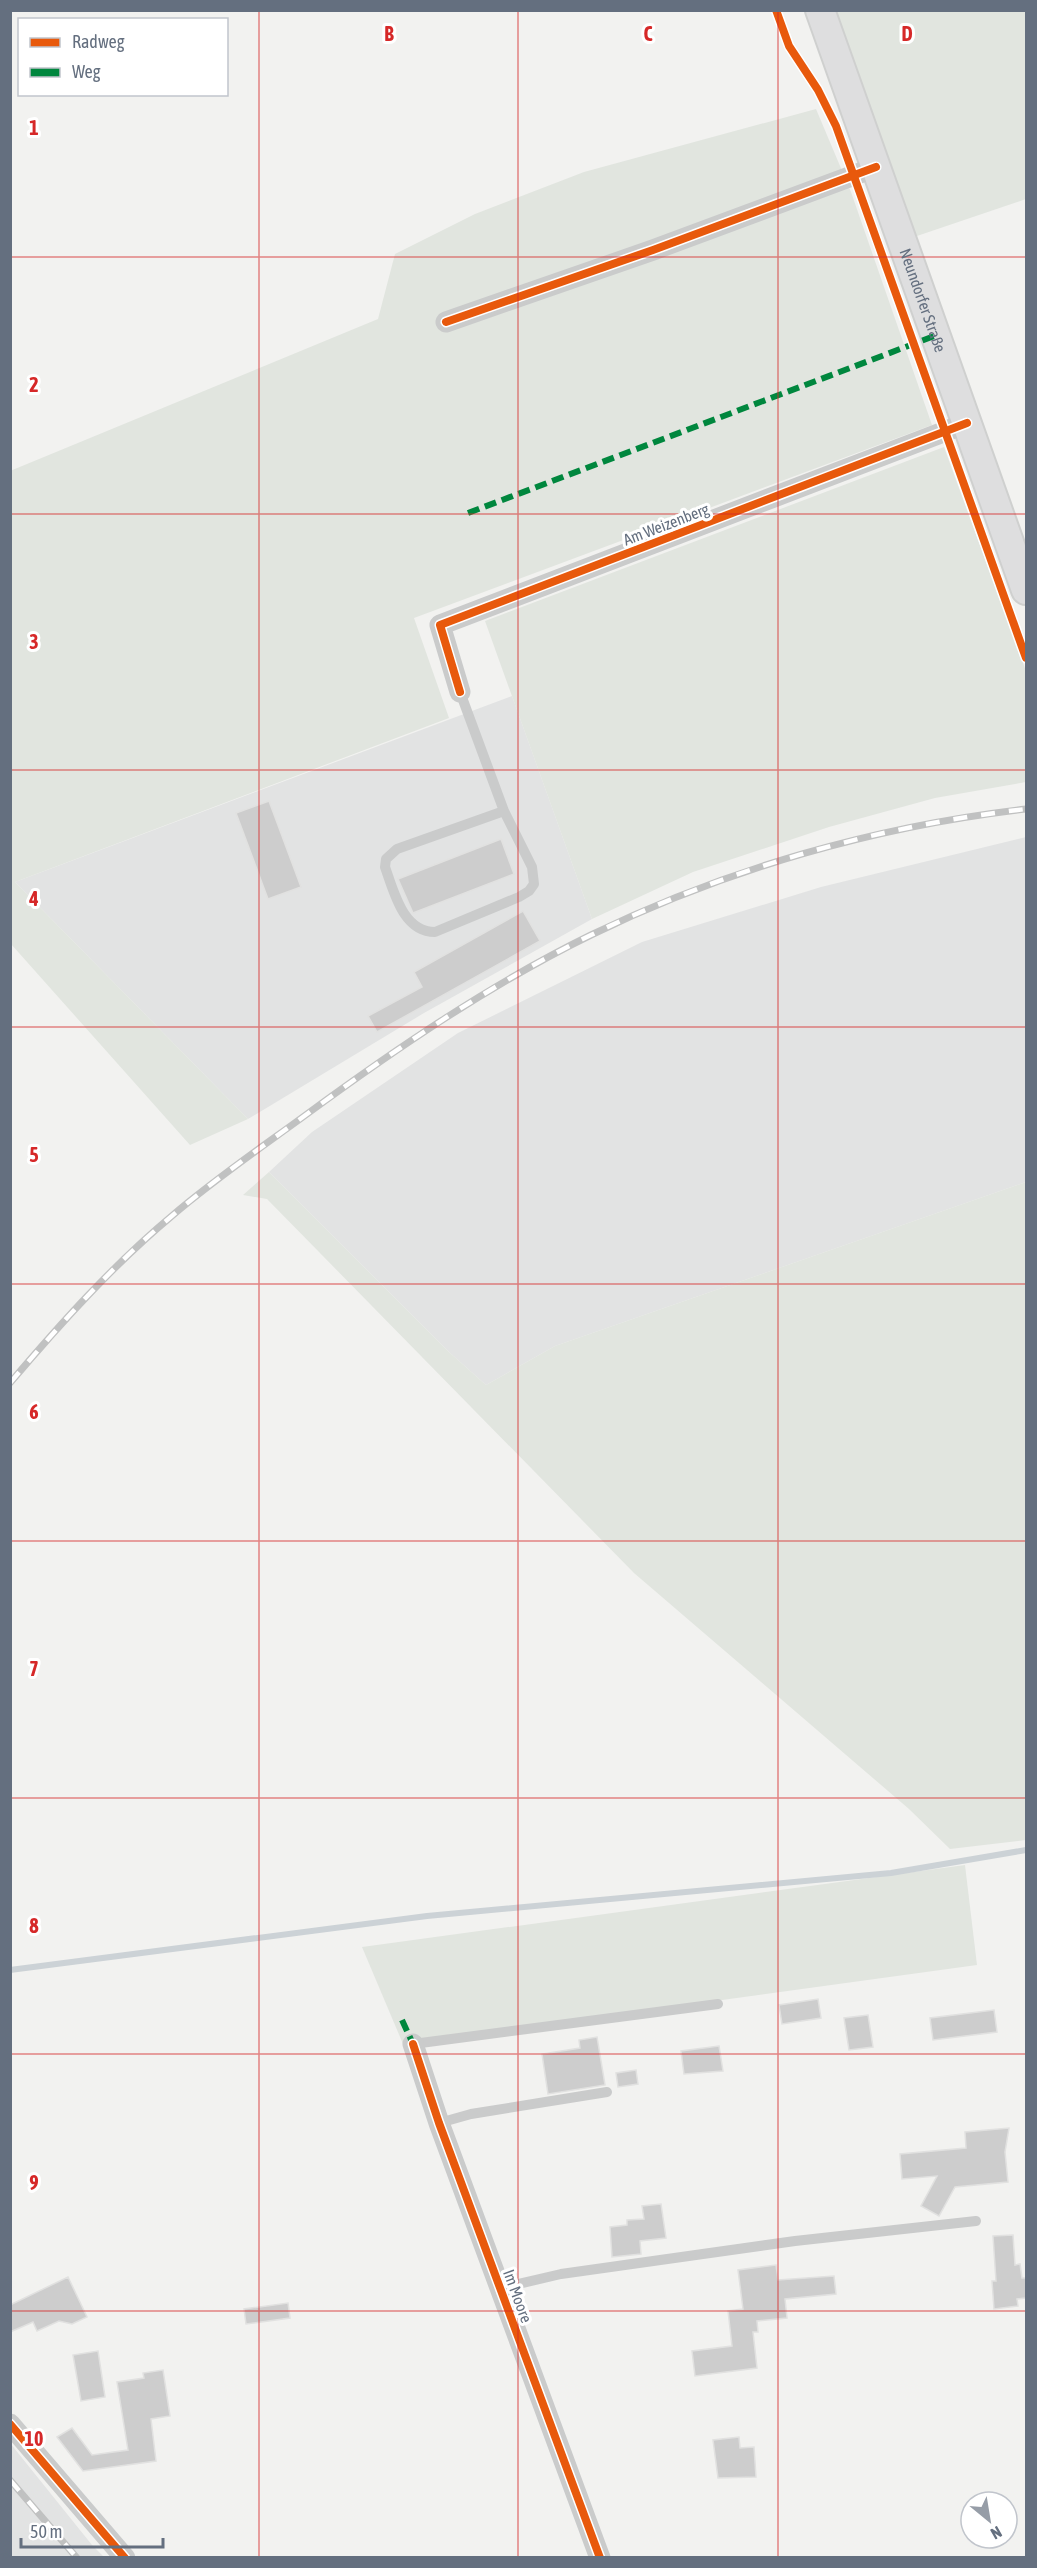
<svg xmlns="http://www.w3.org/2000/svg" width="1037" height="2568" font-family="'Asap Condensed',sans-serif">
  <style>
    .built { fill: #e2e3e3 }
    .green { fill: #e1e5df }
    .lines { fill: none; stroke-linecap: round; stroke-linejoin: round }
    .stream { stroke: #ccd2d6; stroke-width: 6 }
    .building { fill: #cdcdcd; stroke: #e1e1e0; stroke-width: 1.5 }
    .secondary-casing { stroke: #cfd0cf; stroke-width: 32 }
    .lane { stroke: #cacbcb; stroke-width: 10 }
    .street { stroke: #cacbcb; stroke-width: 21 }
    .secondary { stroke: #dededf; stroke-width: 28 }
    .rail-casing { stroke: #c0c1c1; stroke-width: 7 }
    .rail { stroke: #fff; stroke-width: 4.5; stroke-dasharray: 14; stroke-linecap: butt }
    .quiet { stroke: #00873e; stroke-width: 6; stroke-dasharray: 12 6; stroke-linecap: butt }
    .cycleway-casing { stroke: #fff; stroke-width: 11 }
    .cycleway { stroke: #e8590c; stroke-width: 8 }
    .grid { fill: none; stroke: #d62828; stroke-width: 1.5; stroke-opacity: 0.55 }
    .labels { text-anchor: middle; dominant-baseline: central; stroke-width: 6; stroke-linejoin: round; paint-order: stroke }
    .street-label { font-size: 16px; fill: #646f7f; stroke: #fff }
    .grid-label { font-size: 20px; text-anchor: middle; font-weight: bold; fill: #d62828; stroke: #fff; stroke-width: 6; stroke-linejoin: round; paint-order: stroke }
  </style>
  <rect width="100%" height="100%" fill="#f2f2f0"/>
  <g class="built">
    <polygon points="512,696 592,919 424,1013 248,1119 15,882"/>
    <polygon points="1026,837 1026,1182 555,1346 486,1385 449,1352 269,1172 312,1132 458,1033 642,942 821,887"/>
    <polygon points="10,2443 92,2545 104,2557 11,2557"/>
  </g>
  <g class="green">
    <polygon points="833,11 1026,11 1026,199 914,237"/>
    <polygon points="816,109 851,192 932,425 414,618 449,718 15,882 248,1119 190,1145 11,944 10,471 378,319 395,254 475,214 584,172"/>
    <polygon points="944,447 1026,671 1026,782 935,798 829,827 693,872 592,919 485,621"/>
    <polygon points="269,1172 449,1352 486,1385 555,1346 1026,1182 1026,1840 950,1849 909,1809 634,1573 267,1199 243,1195"/>
    <polygon points="965,1865 977,1965 403,2044 362,1947"/>
  </g>
  <g class="lines">
    <polyline class="stream" points="10,1970 427,1916 891,1873 1026,1850"/>
  </g>
  <g class="building">
    <polygon points="269,801 301,887 268,899 236,813"/>
    <polygon points="501,839 514,874 413,913 398,879"/>
    <polygon points="523,911 540,941 377,1032 368,1016 422,987 414,972"/>
    <polygon points="818,1999 821,2018 782,2024 779,2005"/>
    <polygon points="994,2010 997,2032 933,2040 930,2018"/>
    <polygon points="868,2015 873,2047 849,2050 844,2018"/>
    <polygon points="597,2037 605,2085 548,2094 542,2054 580,2048 579,2040"/>
    <polygon points="719,2046 723,2071 684,2074 681,2051"/>
    <polygon points="636,2070 638,2084 618,2087 616,2073"/>
    <polygon points="1009,2128 1005,2152 1008,2182 955,2187 939,2216 921,2206 937,2176 902,2179 900,2154 966,2148 965,2132"/>
    <polygon points="661,2204 666,2238 640,2241 641,2254 612,2257 610,2227 627,2225 627,2220 644,2219 642,2206"/>
    <polygon points="1013,2235 1015,2265 1020,2264 1022,2278 1026,2278 1026,2298 1017,2299 1018,2306 994,2309 992,2281 996,2281 993,2236"/>
    <polygon points="776,2265 778,2280 834,2276 836,2294 785,2299 787,2318 757,2321 758,2332 753,2332 757,2368 695,2376 692,2351 732,2346 728,2311 743,2309 738,2270"/>
    <polygon points="68,2277 87,2317 72,2324 59,2321 37,2331 33,2322 10,2332 10,2305"/>
    <polygon points="288,2303 290,2318 246,2324 244,2309"/>
    <polygon points="98,2351 105,2397 81,2401 73,2355"/>
    <polygon points="163,2370 170,2416 151,2419 156,2461 83,2471 57,2437 72,2428 92,2455 128,2450 117,2382 144,2378 143,2373"/>
    <polygon points="739,2437 740,2448 754,2447 756,2477 718,2478 713,2440"/>
  </g>
  <g class="lines">
    <defs>
      <g id="secondary">
        <path id="s1" d="M820,10L1026,590"/>
      </g>
    </defs>
    <use href="#secondary" class="secondary-casing"/>
    <g class="lane">
      <path d="M460,692L504,811L532,867L534,884L529,891L519,897L435,932C403,932 394,892 385,867L386,859L397,849L504,811"/>
      <polyline points="413,2044 718,2004"/>
      <polyline points="439,2123 471,2114 607,2092"/>
      <polyline points="501,2288 561,2274 795,2241 976,2221"/>
    </g>
    <g class="street">
      <polyline points="446,322 653,250 876,167"/>
      <polyline points="460,692 440,625 967,423"/>
      <polyline points="413,2044 439,2123 600,2558"/>
      <polyline points="10,2424 125,2558"/>
    </g>
    <use href="#secondary" class="secondary"/>
    <defs>
      <g id="rail">
        <path d="M10,1383C61,1323 113,1265 173,1215C215,1179 262,1147 307,1114C397,1048 491,984 591,935C726,869 877,826 1026,809"/>
        <polyline points="10,2480 77,2558"/>
      </g>
    </defs>
    <use href="#rail" class="rail-casing"/>
    <use href="#rail" class="rail"/>
    <g class="quiet">
      <polyline points="468,513 937,335"/>
      <polyline points="402,2020 413,2044"/>
    </g>
    <defs>
      <g id="cycleway">
        <polyline points="776,10 789,46 818,90 836,126 1026,658"/>
        <polyline points="446,322 653,250 876,167"/>
        <polyline points="460,692 440,625 967,423"/>
        <polyline points="413,2044 439,2123 600,2558"/>
        <polyline points="10,2424 125,2558"/>
      </g>
    </defs>
    <use href="#cycleway" class="cycleway-casing"/>
    <use href="#cycleway" class="cycleway"/>
  </g>
  <path class="grid" d="M259,10V2558M518,10V2558M778,10V2558M10,257H1026M10,514H1026M10,770H1026M10,1027H1026M10,1284H1026M10,1541H1026M10,1798H1026M10,2054H1026M10,2311H1026"/>
  <g class="labels">
    <g class="street-label">
      <text stroke="none"><textPath href="#s1" startOffset="308">Neundorfer Straße</textPath></text>
      <text transform="translate(666 524) rotate(-21)">Am Weizenberg</text>
      <text transform="translate(518 2296) rotate(70)">Im Moore</text>
    </g>
  </g>
  <g class="grid-label">
    <text x="389" y="41">B</text>
    <text x="648" y="41">C</text>
    <text x="907" y="41">D</text>
    <text x="34" y="135">1</text>
    <text x="34" y="392">2</text>
    <text x="34" y="649">3</text>
    <text x="34" y="906">4</text>
    <text x="34" y="1162">5</text>
    <text x="34" y="1419">6</text>
    <text x="34" y="1676">7</text>
    <text x="34" y="1933">8</text>
    <text x="34" y="2190">9</text>
    <text x="34" y="2446">10</text>
  </g>
  <rect width="1037" height="2568" fill="none" stroke="#646f7f" stroke-width="24"/>
  <rect x="18" y="18" width="210" height="78" fill="#ffffff" stroke="#c1c5cc" stroke-width="1.5"/>
  <rect x="30" y="38" width="30" height="9" fill="#e8590c" stroke="#c1c5cc" stroke-width="1.5"/>
  <text x="72" y="48" font-size="18" fill="#646f7f">Radweg</text>
  <rect x="30" y="68" width="30" height="9" fill="#00873e" stroke="#c1c5cc" stroke-width="1.5"/>
  <text x="72" y="78" font-size="18" fill="#646f7f">Weg</text>
  <g transform="translate(989 2520) rotate(150)"><circle r="28" fill="#ffffff" stroke="#c1c5cc" stroke-width="1.5"/>
  <path d="M0-4.5L10 22L0 15L-10 22Z" fill="#969da7"/>
  <text y="-9" font-size="16" font-weight="bold" text-anchor="middle" fill="#646f7f">N</text>
  </g>
  <path d="M21 2538v9h142v-9" fill="none" stroke="#646f7f" stroke-width="3"/>
  <text x="30" y="2538" font-size="18" fill="#646f7f" stroke="#ffffff" stroke-width="4.5" paint-order="stroke">50 m</text>
</svg>
